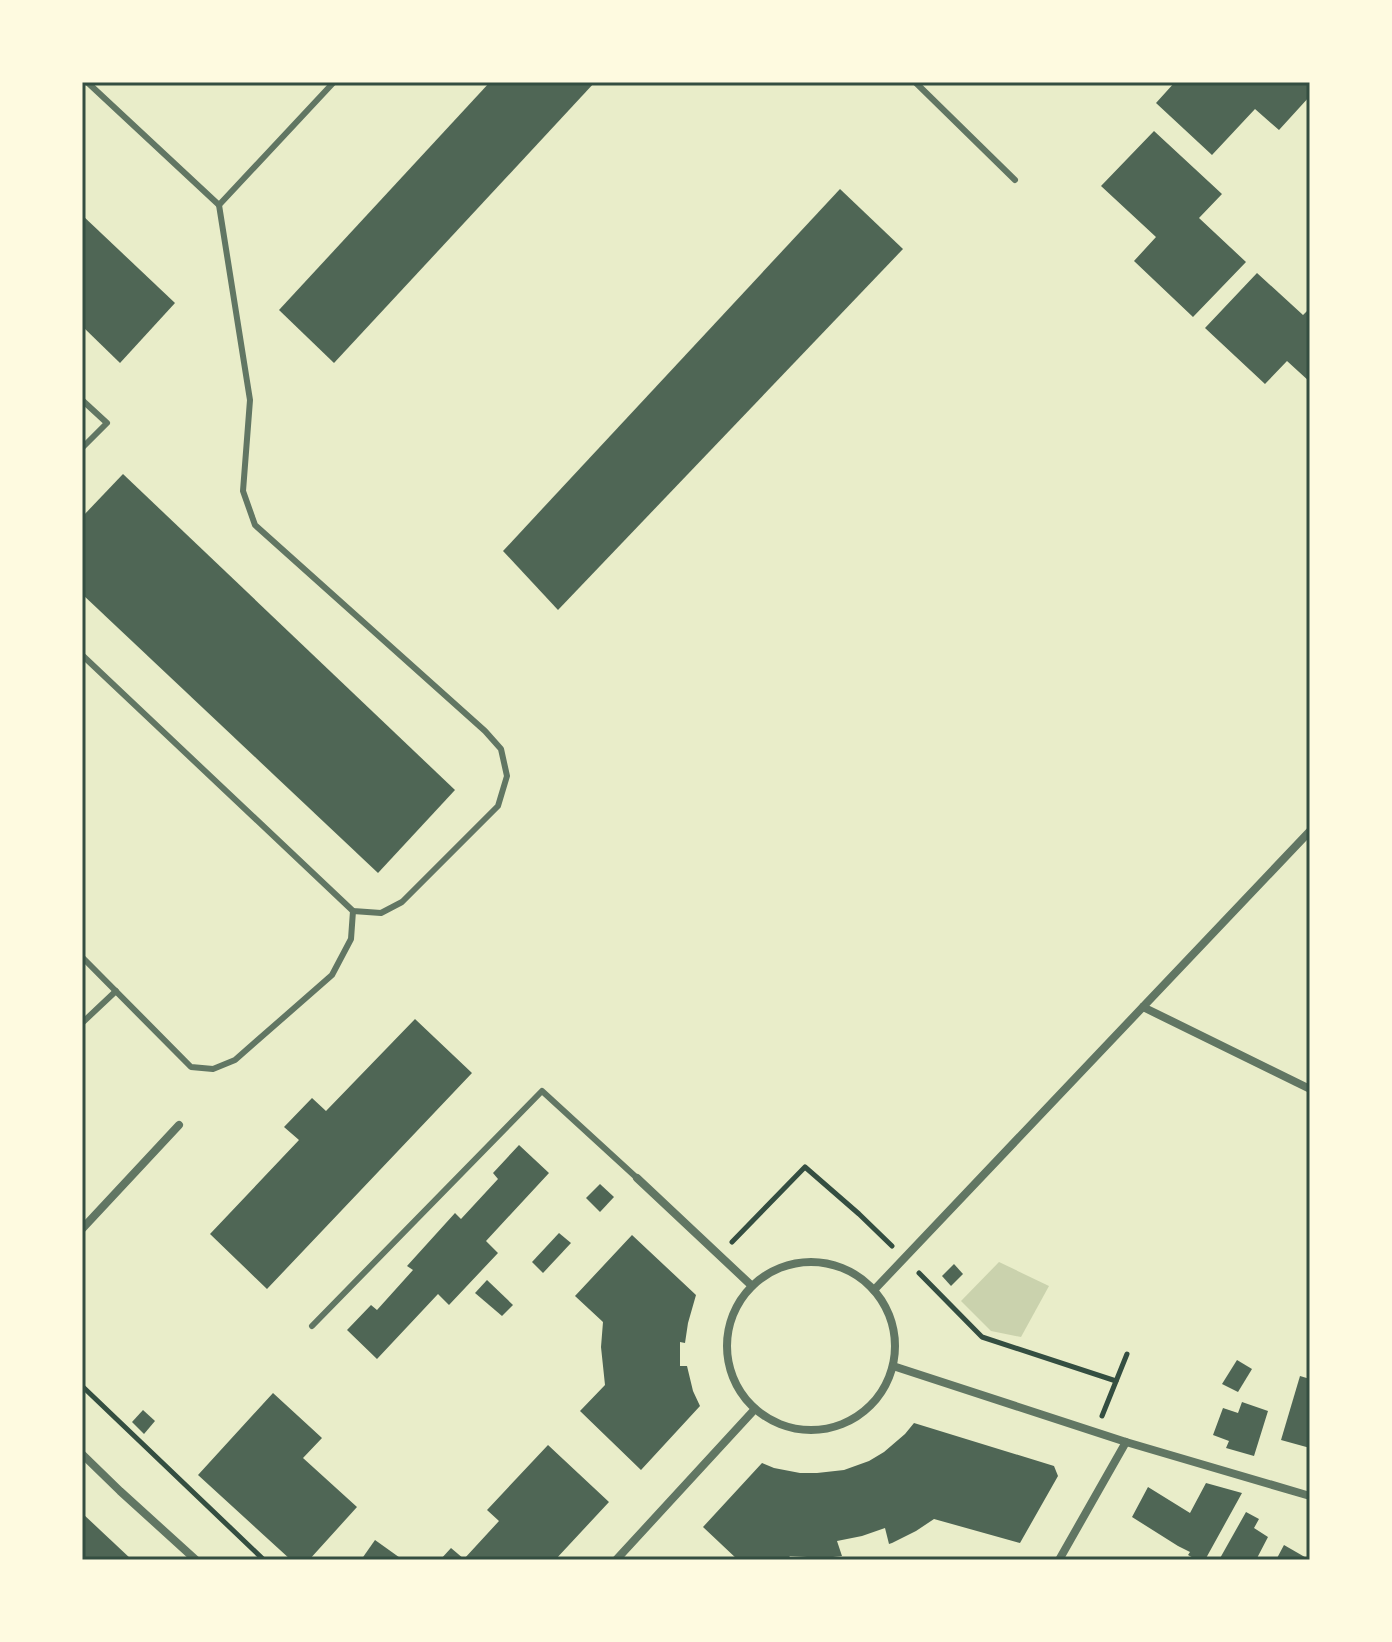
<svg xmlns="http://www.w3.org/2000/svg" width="1392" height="1642" font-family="'Roboto Condensed',sans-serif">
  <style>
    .green { fill: #cad2ad }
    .building { fill: #4f6655 }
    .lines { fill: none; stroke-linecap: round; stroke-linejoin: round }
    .path { stroke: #344e41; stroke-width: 5 }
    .service { stroke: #617663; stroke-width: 6 }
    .minor { stroke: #617663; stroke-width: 8 }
    .neatline { fill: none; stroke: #344e41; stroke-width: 3 }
  </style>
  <rect width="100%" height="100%" fill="#e9edc9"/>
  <polygon class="green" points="999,1262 1049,1286 1021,1337 991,1331 961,1301"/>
  <g class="building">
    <polygon points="490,82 595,82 334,363 279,310"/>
    <polygon points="1175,82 1310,82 1310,96 1279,130 1255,109 1212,155 1156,103"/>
    <polygon points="1154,131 1222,194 1199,218 1246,262 1193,317 1134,261 1156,237 1101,186"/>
    <polygon points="840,189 903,249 558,610 503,551"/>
    <polygon points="82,215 175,303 120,363 82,326"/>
    <polygon points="1257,273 1303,315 1310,308 1310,382 1287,361 1265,384 1205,328"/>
    <polygon points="123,474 455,790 378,873 82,594 82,517"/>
    <polygon points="415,1019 472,1073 267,1289 210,1234 299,1140 284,1127 312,1098 326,1111"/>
    <polygon points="519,1145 549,1173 486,1241 498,1253 449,1305 438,1294 377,1359 347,1330 371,1305 377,1310 413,1270 407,1266 455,1213 461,1219 498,1179 493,1173"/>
    <polygon points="600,1184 614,1197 600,1212 586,1198"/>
    <polygon points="559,1233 571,1243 543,1273 532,1262"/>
    <polygon points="632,1235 696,1295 688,1323 685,1343 680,1342 680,1366 687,1366 693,1391 700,1406 641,1470 580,1411 605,1385 601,1347 603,1322 575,1296"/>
    <polygon points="954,1264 963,1274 951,1286 942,1276"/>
    <polygon points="487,1280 513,1305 502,1316 475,1293"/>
    <polygon points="1237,1360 1252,1369 1238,1392 1222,1384"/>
    <polygon points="1300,1376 1310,1379 1310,1448 1281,1440"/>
    <polygon points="273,1393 322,1438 303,1458 357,1507 309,1560 291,1560 198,1475"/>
    <polygon points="1242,1402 1268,1411 1254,1456 1226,1448 1229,1441 1213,1435 1223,1408 1238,1413"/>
    <polygon points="143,1410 155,1421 144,1434 132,1422"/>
    <polygon points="914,1423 1054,1466 1058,1476 1020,1543 934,1519 916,1531 892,1543 889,1544 885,1528 862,1536 837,1541 842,1556 824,1558 790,1556 787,1560 738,1560 703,1527 762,1463 774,1468 800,1473 817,1473 844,1470 869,1461 884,1452 905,1434"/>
    <polygon points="548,1445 609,1502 555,1560 440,1560 451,1548 464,1559 499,1521 487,1510"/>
    <polygon points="1206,1483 1242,1493 1205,1560 1197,1560 1188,1555 1190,1552 1178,1546 1132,1517 1148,1487 1190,1513"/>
    <polygon points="1246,1512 1259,1519 1254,1528 1268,1537 1256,1560 1219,1560"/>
    <polygon points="82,1513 132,1560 82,1560"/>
    <polygon points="375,1540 403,1560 361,1560"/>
    <polygon points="1284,1545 1310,1560 1276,1560"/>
  </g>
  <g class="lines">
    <g class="path">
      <polyline points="732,1242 805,1167 859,1214 892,1246"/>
      <polyline points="919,1273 982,1337 1116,1381"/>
      <polyline points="82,1386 264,1560"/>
      <polyline points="1102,1416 1127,1354"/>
    </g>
    <g class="service">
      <polyline points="87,82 219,205 334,82"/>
      <polyline points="915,82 1015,180"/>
      <polyline points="82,400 107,423 82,448"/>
      <polyline points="82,655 353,911 381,913 402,902 498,806 507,776 501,749 485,731 255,525 243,491 250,400 219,205"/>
      <polyline points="82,957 191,1067 213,1069 235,1060 332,975 351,939 353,911"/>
      <polyline points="82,1023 116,991"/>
      <polyline points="312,1326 542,1091 637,1178"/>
    </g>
    <g class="minor">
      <polyline points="1143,1007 1310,1089"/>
      <polyline points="637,1178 752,1286"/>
      <polyline points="82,1229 179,1125"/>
      <circle cx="811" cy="1346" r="84"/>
      <polyline points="874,1290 1310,831"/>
      <polyline points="893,1366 1126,1442 1310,1496"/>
      <polyline points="82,1454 120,1491 196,1560"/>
      <polyline points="616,1560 755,1409"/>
      <polyline points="1059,1560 1126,1442"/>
    </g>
  </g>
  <rect width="1392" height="1642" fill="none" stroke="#fefae0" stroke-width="168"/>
  <rect x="84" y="84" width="1224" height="1474" class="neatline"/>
</svg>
